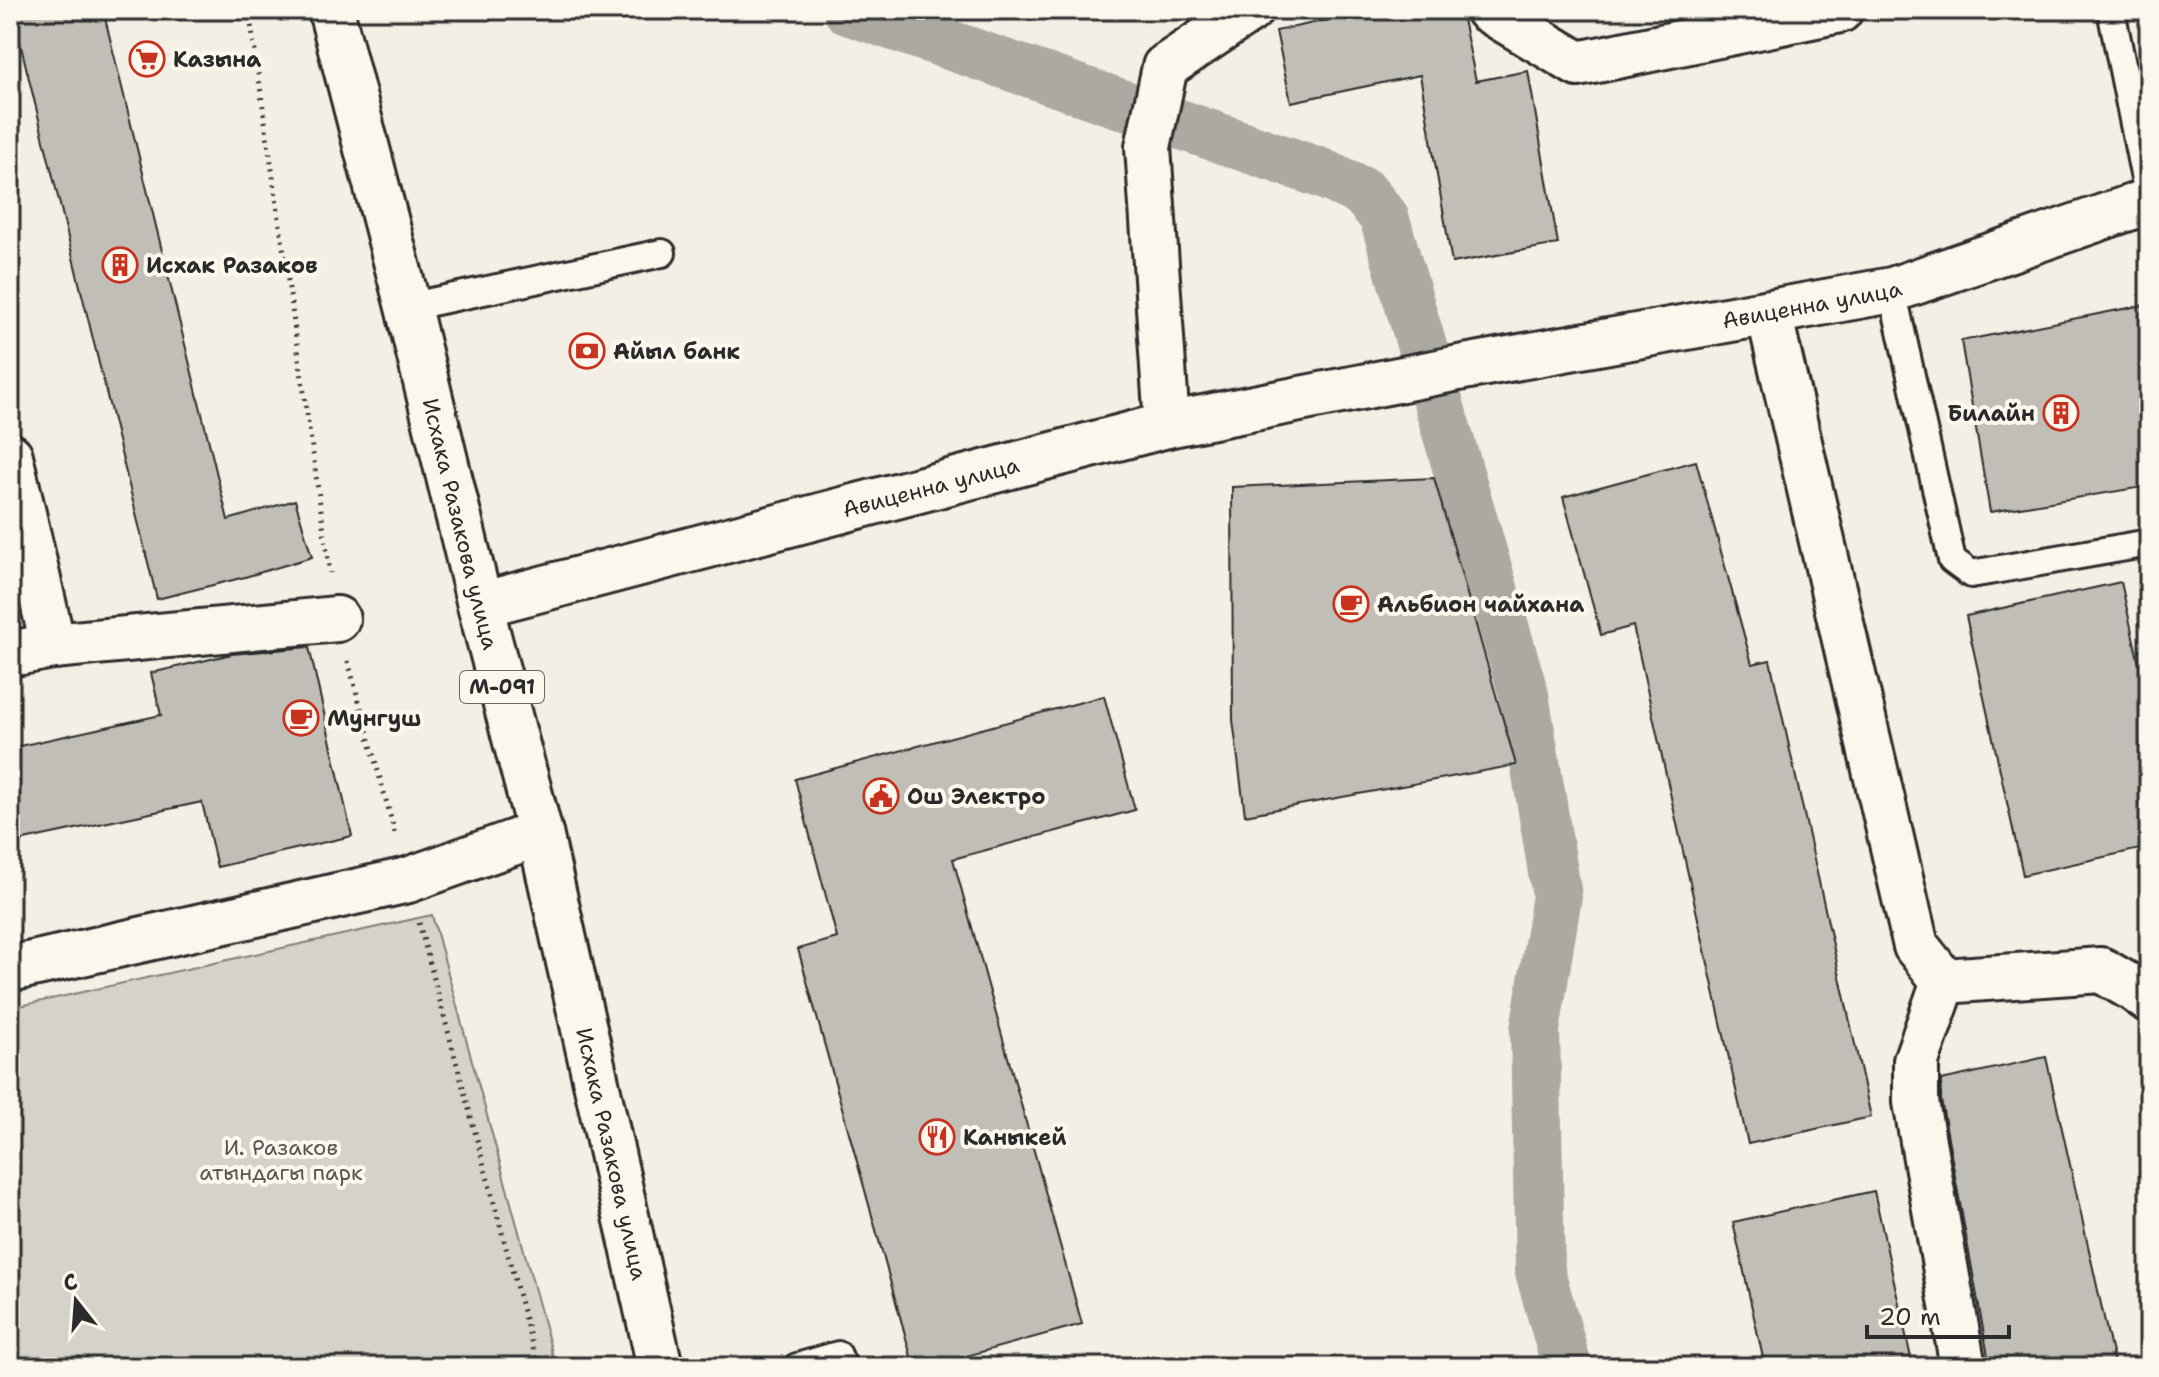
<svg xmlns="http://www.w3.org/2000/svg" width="2159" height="1377" font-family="'Shantell Sans',sans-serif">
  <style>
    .green { fill: #d5d2c9; stroke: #807e7a; stroke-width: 2 }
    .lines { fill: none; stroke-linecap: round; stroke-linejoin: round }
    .canal { stroke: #aca9a2; stroke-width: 50 }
    .building { fill: #c0beb6; stroke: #2b2b2b; stroke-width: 2 }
    .lane-casing { stroke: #2b2b2b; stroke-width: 32 }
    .street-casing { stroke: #2b2b2b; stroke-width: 50 }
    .secondary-casing { stroke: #2b2b2b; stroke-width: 50 }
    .primary-casing { stroke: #2b2b2b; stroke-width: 50 }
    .path { stroke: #2b2b2b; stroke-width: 5; stroke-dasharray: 2 6; stroke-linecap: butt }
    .lane { stroke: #fbf7ec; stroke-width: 26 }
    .street { stroke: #fbf7ec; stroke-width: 44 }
    .secondary { stroke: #fbf7ec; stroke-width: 44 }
    .primary { stroke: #fbf7ec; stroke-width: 44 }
    .labels { text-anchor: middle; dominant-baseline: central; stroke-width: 8; stroke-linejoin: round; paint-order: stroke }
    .shield { fill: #fbf7ec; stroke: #696865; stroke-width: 2 }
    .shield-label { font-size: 20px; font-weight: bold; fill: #2b2b2b }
    .poi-label { font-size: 22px; font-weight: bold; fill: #2b2b2b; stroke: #fbf7ec; text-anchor: start }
    .street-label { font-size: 22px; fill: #2b2b2b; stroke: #fbf7ec }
    .park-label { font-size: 22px; fill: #565552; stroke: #fbf7ec }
  </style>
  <rect width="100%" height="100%" fill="#f3efe4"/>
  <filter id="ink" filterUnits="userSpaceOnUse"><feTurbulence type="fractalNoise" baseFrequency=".0125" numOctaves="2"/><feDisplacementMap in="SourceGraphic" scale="16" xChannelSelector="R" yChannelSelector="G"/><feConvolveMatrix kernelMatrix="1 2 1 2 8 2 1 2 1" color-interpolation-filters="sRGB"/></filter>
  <g filter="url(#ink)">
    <polygon class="green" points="432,915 556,1367 10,1367 10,1008"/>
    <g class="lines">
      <polyline class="canal" points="848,10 1321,173 1363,192 1384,217 1524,695 1557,896 1535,1030 1540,1272 1567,1367"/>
    </g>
    <g class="building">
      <polygon points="12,10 103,10 228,520 295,500 312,557 245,577 157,599"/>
      <polygon points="1374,10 1461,10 1476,81 1528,71 1558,244 1452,263 1420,75 1291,102 1276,31"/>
      <polygon points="2149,304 2149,486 1990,512 1961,341"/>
      <polygon points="1696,461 1752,664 1770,660 1871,1117 1748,1144 1633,626 1601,635 1563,497"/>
      <polygon points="1434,478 1516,765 1245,815 1233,720 1232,487"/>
      <polygon points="2121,582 2149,709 2149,847 2023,875 1966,616"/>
      <polygon points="309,647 352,836 217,867 202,802 10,843 10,748 161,715 151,673 232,654"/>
      <polygon points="1104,696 1135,810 953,859 1082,1324 927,1367 914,1367 798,949 837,938 795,779"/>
      <polygon points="2046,1057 2115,1367 1990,1367 1941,1100 1941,1080"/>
      <polygon points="1874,1191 1913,1367 1765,1367 1733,1222"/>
    </g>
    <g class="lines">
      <defs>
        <g id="lane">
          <polyline points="2111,10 2149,199"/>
          <polyline points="1892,290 1952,560 1971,574 2149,543"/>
          <polyline points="408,307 662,253"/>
          <polyline points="797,1367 838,1355 843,1367"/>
        </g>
        <g id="street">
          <polyline points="1488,10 1578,64 1840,10"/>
          <polyline points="1769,313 1916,946 1944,981 2101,970 2134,989 2149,1000"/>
          <polyline points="1167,425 1148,147 1165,67 1250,10"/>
          <polyline points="10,456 53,646"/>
          <path id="s1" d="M480,605L1167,425L1464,367L1892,290L2149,201"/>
          <polyline points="10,654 53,646 337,619"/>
          <polyline points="1944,981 1916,1061 1916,1102 1963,1367"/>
        </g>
        <polyline id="secondary" points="10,969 408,880 540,833"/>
        <g id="primary">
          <path id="s2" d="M331,10L408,307L480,605L540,833L660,1367"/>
        </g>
      </defs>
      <use href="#lane" class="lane-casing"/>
      <use href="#street" class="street-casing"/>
      <use href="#secondary" class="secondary-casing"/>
      <use href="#primary" class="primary-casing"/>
      <g class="path">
        <polyline points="249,10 330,573"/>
        <polyline points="348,661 396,837"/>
        <polyline points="419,923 538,1367"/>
      </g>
      <use href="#lane" class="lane"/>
      <use href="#street" class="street"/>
      <use href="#secondary" class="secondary"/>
      <use href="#primary" class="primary"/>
    </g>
  </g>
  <defs>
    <symbol id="supermarket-ring" viewBox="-11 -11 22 22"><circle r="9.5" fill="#fbf7ec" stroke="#c8321e" stroke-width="1.5"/><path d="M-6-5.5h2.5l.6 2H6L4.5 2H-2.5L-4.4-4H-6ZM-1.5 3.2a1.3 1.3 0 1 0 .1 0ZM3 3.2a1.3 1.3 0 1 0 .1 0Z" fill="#c8321e"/></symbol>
    <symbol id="building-ring" viewBox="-11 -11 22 22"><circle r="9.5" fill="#fbf7ec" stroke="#c8321e" stroke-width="1.5"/><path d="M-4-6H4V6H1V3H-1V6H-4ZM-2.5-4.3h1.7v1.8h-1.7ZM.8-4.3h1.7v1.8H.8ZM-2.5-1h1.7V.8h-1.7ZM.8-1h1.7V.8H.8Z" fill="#c8321e"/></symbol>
    <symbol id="bank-ring" viewBox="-11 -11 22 22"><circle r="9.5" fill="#fbf7ec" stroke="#c8321e" stroke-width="1.5"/><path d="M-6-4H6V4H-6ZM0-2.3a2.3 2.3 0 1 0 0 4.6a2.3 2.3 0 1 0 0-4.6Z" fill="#c8321e"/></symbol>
    <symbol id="cafe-ring" viewBox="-11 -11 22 22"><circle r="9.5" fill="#fbf7ec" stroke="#c8321e" stroke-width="1.5"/><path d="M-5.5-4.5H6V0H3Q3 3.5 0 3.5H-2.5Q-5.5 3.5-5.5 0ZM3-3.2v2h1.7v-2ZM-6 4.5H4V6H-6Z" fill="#c8321e"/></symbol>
    <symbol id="civic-ring" viewBox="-11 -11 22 22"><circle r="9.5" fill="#fbf7ec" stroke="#c8321e" stroke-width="1.5"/><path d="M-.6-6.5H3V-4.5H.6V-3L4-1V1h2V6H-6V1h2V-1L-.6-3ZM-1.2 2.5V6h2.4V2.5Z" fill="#c8321e"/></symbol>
    <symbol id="restaurant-ring" viewBox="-11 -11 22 22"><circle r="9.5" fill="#fbf7ec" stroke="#c8321e" stroke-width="1.5"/><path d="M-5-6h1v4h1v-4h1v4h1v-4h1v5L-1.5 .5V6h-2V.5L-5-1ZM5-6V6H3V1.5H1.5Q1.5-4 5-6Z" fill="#c8321e"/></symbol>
  </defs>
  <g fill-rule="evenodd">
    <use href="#supermarket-ring" x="127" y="39" width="40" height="40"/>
    <use href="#building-ring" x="100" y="245" width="40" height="40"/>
    <use href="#bank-ring" x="567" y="331" width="40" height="40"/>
    <use href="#building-ring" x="2041" y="393" width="40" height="40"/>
    <use href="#cafe-ring" x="1331" y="584" width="40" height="40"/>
    <use href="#cafe-ring" x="281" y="698" width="40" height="40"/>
    <use href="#civic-ring" x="861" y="776" width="40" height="40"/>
    <use href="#restaurant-ring" x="917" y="1117" width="40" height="40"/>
  </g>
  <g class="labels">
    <rect class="shield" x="460" y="671" width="84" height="32" rx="6"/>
    <g class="shield-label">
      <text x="502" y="687">М-091</text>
    </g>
    <g class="poi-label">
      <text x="173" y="59">Казына</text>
      <text x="146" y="265">Исхак Разаков</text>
      <text x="613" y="351">Айыл банк</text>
      <text x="2035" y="413" text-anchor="end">Билайн</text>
      <text x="1377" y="604">Альбион чайхана</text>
      <text x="327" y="718">Мунгуш</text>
      <text x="907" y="796">Ош Электро</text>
      <text x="963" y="1137">Каныкей</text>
    </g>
    <g class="street-label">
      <text stroke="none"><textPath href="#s1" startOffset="1366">Авиценна улица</textPath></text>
      <text stroke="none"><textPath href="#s1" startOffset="466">Авиценна улица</textPath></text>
      <text stroke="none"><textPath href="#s2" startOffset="530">Исхака Разакова улица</textPath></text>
      <text stroke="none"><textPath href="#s2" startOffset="1178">Исхака Разакова улица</textPath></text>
    </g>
    <g class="park-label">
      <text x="281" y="1147">И. Разаков<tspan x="281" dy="25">атындагы парк</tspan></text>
    </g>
  </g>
  <rect width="2159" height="1377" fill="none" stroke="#fbf7ec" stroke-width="40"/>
  <rect x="20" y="20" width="2119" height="1337" fill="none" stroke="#2b2b2b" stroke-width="3" filter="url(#ink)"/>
  <g transform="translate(76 1301) rotate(343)" stroke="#fbf7ec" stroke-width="6" paint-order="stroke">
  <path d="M0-6L14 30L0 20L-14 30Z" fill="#2b2b2b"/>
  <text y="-12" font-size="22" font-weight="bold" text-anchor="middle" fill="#2b2b2b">С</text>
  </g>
  <path d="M1867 1325v12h142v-12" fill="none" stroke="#2b2b2b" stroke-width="4"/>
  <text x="1879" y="1325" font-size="24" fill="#2b2b2b" stroke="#fbf7ec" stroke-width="6" paint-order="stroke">20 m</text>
</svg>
